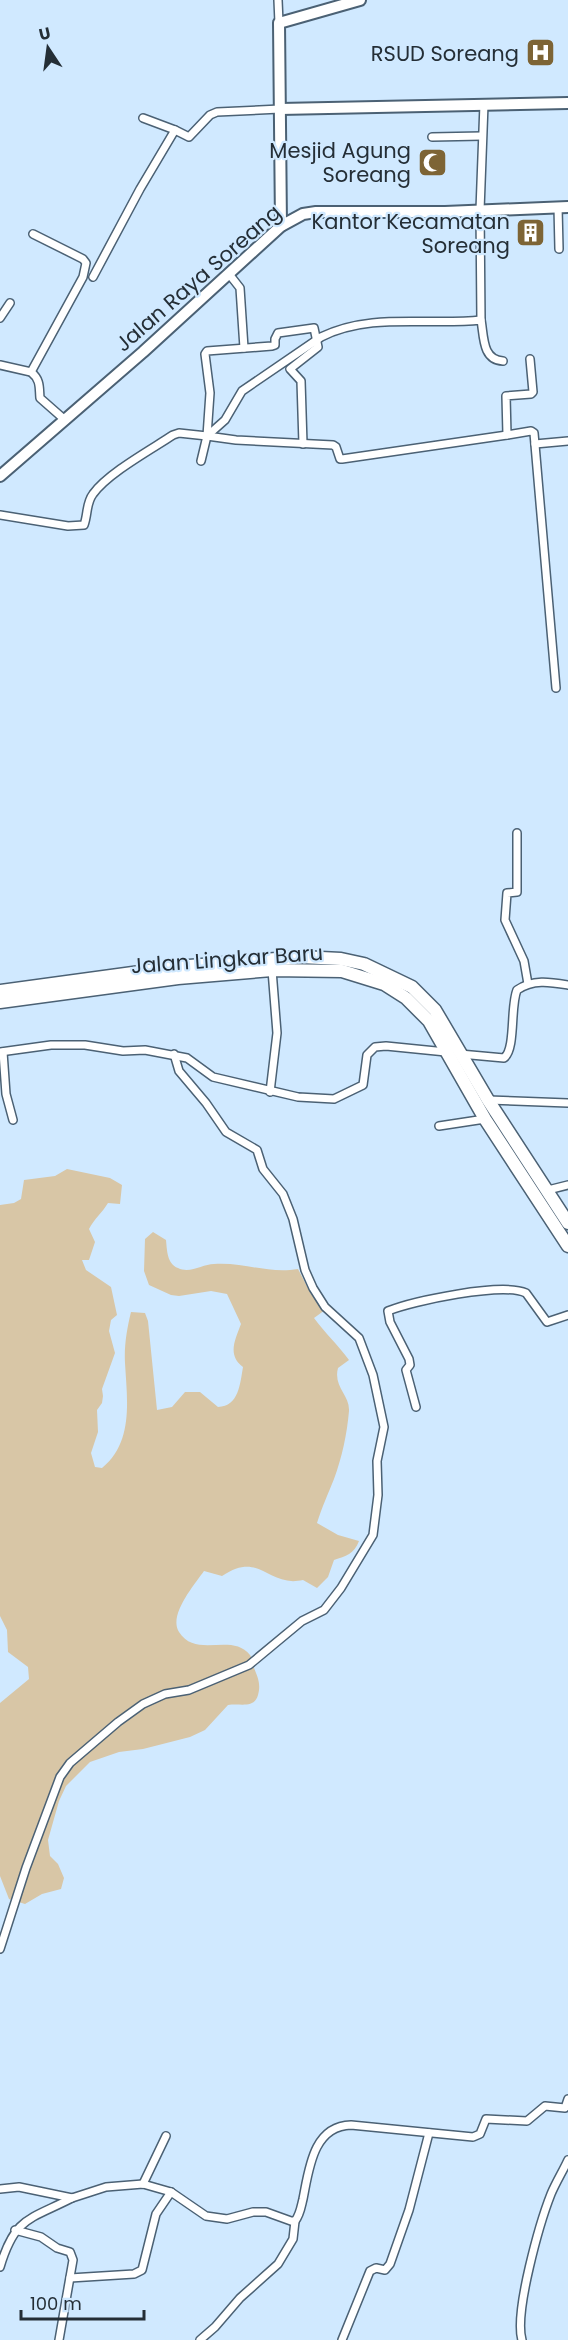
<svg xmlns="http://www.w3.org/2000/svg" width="568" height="2340" font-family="Poppins,sans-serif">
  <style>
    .green { fill: #d8c6a6 }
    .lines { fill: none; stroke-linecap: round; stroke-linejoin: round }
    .minor-casing { stroke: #4b6174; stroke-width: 10 }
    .secondary-casing { stroke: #4b6174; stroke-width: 14 }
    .trunk-casing { stroke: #4b6174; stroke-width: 15 }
    .minor { stroke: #fff; stroke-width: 7 }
    .secondary { stroke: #fff; stroke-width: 10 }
    .trunk { stroke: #fff; stroke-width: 12 }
    .labels { text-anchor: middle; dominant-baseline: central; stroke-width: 4.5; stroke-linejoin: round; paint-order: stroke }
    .poi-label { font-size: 21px; fill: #242e36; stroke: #d0e9ff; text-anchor: end }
    .street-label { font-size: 21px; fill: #242e36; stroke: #d0e9ff }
  </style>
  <rect width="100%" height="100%" fill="#d0e9ff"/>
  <path class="green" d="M67,1169L110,1178L122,1185L120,1204L108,1203C102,1213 94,1219 89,1229L95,1242L89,1260H82L86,1270L111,1287L117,1315L111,1320L109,1331L115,1353L102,1389L103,1396L102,1403L97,1410L98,1432L91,1453L95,1467L102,1468C134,1442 127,1399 125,1363C124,1346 127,1328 131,1312L145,1313L148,1321L157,1410L172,1407L185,1392H200L218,1407C239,1406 240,1384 243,1367C227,1355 235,1340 241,1324L227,1294L211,1291L179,1296L171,1295L149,1285L144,1271L145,1239L153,1232L166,1240C167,1250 167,1264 178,1268C190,1274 203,1264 214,1264C244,1262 268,1274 298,1269L311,1294L325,1310L314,1318C325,1333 338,1345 349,1360L338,1368C333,1387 350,1395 349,1411C347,1434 342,1457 334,1479C328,1494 322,1507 317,1523L338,1535L359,1541C354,1554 346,1556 334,1560L328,1577L317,1588L303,1580C267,1588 261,1550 222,1576L204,1571C195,1584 168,1615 179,1632C196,1659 232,1632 250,1655C252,1658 253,1665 254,1668C258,1678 261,1684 258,1695C254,1709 241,1703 228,1705L205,1730L190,1737L143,1749L119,1752L90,1762L66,1786L59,1801L48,1840L50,1856L58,1864L64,1878L61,1889L42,1894L25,1904L9,1899L0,1876V1703L29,1679L28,1667L8,1652L7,1630L0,1616V1205L14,1203L21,1199L24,1180L55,1176Z"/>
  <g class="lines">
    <defs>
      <g id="minor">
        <polyline points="278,0 279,23"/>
        <polyline points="143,118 175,130 189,137 210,115 217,112 280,109"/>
        <polyline points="432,137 482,136"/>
        <polyline points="558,207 559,249"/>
        <polyline points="229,274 240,288 244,348"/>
        <polyline points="93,277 140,189 175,130"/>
        <polyline points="0,318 10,303"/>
        <polyline points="481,320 480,210 484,104"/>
        <polyline points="530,359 533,392 531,394 506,396 507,435 531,431 534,433 556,688"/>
        <path d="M0,365L31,372C41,380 39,388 40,398L65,420"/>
        <polyline points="31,372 83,277 86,263 83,259 33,234"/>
        <polyline points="207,436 236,440 333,445 336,447 340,459 342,459 507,435"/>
        <polyline points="535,444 568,441"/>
        <polyline points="201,461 207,436 210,393 205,354 207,351 272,346 275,345 275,339 278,333 314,328 318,347 290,369 301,381 303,444"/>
        <path d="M0,515L68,526L84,525C88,514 86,503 93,494C108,473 152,449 173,435L179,433L207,436L225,420L242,391L321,337C371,312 428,326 481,320C484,336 482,360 503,361"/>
        <polyline points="517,833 517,892 507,893 505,920 524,961 528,984"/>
        <polyline points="0,1052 51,1045 85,1045 123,1051 145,1050 187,1058 213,1077 298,1097 334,1099 363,1085 367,1055 375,1047 386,1046 446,1052"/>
        <polyline points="3,1052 6,1094 13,1120"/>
        <path d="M460,1054L504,1058C516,1049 510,1006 517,990C533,979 550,982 568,985"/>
        <polyline points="270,1092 277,1033 272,970"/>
        <polyline points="488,1100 568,1103"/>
        <polyline points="439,1126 485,1119"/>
        <polyline points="548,1190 568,1185"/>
        <path d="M416,1407L406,1370L410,1365L409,1359L390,1322L388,1311C413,1301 502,1282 526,1293L547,1322L568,1315"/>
        <polyline points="0,1949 26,1868 60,1777 70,1763 118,1722 143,1704 165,1694 189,1690 249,1665 302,1621 324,1610 341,1588 373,1535 378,1495 377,1461 384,1427 373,1375 359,1338 325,1307 313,1288 305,1270 293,1219 283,1194 263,1169 257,1150 226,1132 206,1103 179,1071 174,1054"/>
        <polyline points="143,2184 166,2136"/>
        <path d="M0,2189L19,2187L72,2198L106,2187L143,2184L171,2192L206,2216L227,2219L253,2212H266L291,2221H295C300,2215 301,2207 303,2199C309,2169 313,2126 351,2125L473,2137L480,2134L486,2119L527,2121L545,2106L565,2108L568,2099"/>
        <polyline points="15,2230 41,2237 57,2248 70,2252 73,2260 59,2340"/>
        <path d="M0,2267C15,2217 29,2220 72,2198"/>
        <polyline points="70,2278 134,2274 142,2270 156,2214 171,2192"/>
        <polyline points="200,2340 215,2327 240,2298 278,2264 293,2239 295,2221"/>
        <polyline points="342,2340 370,2271 376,2268 385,2270 390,2264 409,2210 429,2133"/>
        <path d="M522,2340C514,2312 540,2222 551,2194C556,2182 563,2171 568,2160"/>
      </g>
      <g id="secondary">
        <polyline points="280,109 568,103"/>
        <polyline points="281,226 279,23 360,0"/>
        <polyline points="0,476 143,352 281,226 303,214 316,212 445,212 568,207"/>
      </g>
      <g id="trunk">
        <polyline points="0,991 177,967 301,957 341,959 364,964 412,987 435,1010 488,1100 568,1223"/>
        <polyline points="0,1002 178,978 272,970 342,971 384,984 406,998 429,1021 485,1119 568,1246"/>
      </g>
    </defs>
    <use href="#minor" class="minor-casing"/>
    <use href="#secondary" class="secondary-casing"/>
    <use href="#trunk" class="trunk-casing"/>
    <use href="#minor" class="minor"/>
    <use href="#secondary" class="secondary"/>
    <use href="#trunk" class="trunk"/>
  </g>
  <defs>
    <symbol id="hospital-square" viewBox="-11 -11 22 22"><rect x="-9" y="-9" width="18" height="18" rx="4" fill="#7d6435" stroke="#d0e9ff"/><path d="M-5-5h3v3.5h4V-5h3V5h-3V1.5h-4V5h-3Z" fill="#fff"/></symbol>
    <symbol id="mosque-square" viewBox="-11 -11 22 22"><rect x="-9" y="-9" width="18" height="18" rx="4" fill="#7d6435" stroke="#d0e9ff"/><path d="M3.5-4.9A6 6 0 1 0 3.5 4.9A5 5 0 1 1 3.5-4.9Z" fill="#fff"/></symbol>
    <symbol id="building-square" viewBox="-11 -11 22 22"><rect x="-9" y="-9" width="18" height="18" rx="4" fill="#7d6435" stroke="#d0e9ff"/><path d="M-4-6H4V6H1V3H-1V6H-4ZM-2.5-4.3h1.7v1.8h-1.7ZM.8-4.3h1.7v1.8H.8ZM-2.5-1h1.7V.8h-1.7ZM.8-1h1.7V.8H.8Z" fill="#fff"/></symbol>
  </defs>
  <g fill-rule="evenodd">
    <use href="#hospital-square" x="524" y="36" width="33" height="33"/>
    <use href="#mosque-square" x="416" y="146" width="33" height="33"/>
    <use href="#building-square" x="514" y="216" width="33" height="33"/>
  </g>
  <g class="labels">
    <g class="poi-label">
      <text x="519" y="53">RSUD Soreang</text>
      <text x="411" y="150">Mesjid Agung<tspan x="411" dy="24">Soreang</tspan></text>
      <text x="510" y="221">Kantor Kecamatan<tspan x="510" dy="24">Soreang</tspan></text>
    </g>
    <g class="street-label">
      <text transform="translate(198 278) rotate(-41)">Jalan Raya Soreang</text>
      <text transform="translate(227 959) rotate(-4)">Jalan Lingkar Baru</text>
    </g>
  </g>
  <g transform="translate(48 48) rotate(347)" stroke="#d0e9ff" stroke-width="4.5" paint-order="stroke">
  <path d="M0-4.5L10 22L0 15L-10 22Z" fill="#242e36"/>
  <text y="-9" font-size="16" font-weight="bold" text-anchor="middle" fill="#242e36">U</text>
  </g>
  <path d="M21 2310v9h123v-9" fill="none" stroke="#242e36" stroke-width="3"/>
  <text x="30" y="2310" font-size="18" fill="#242e36" stroke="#d0e9ff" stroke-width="4.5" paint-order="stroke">100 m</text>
</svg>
